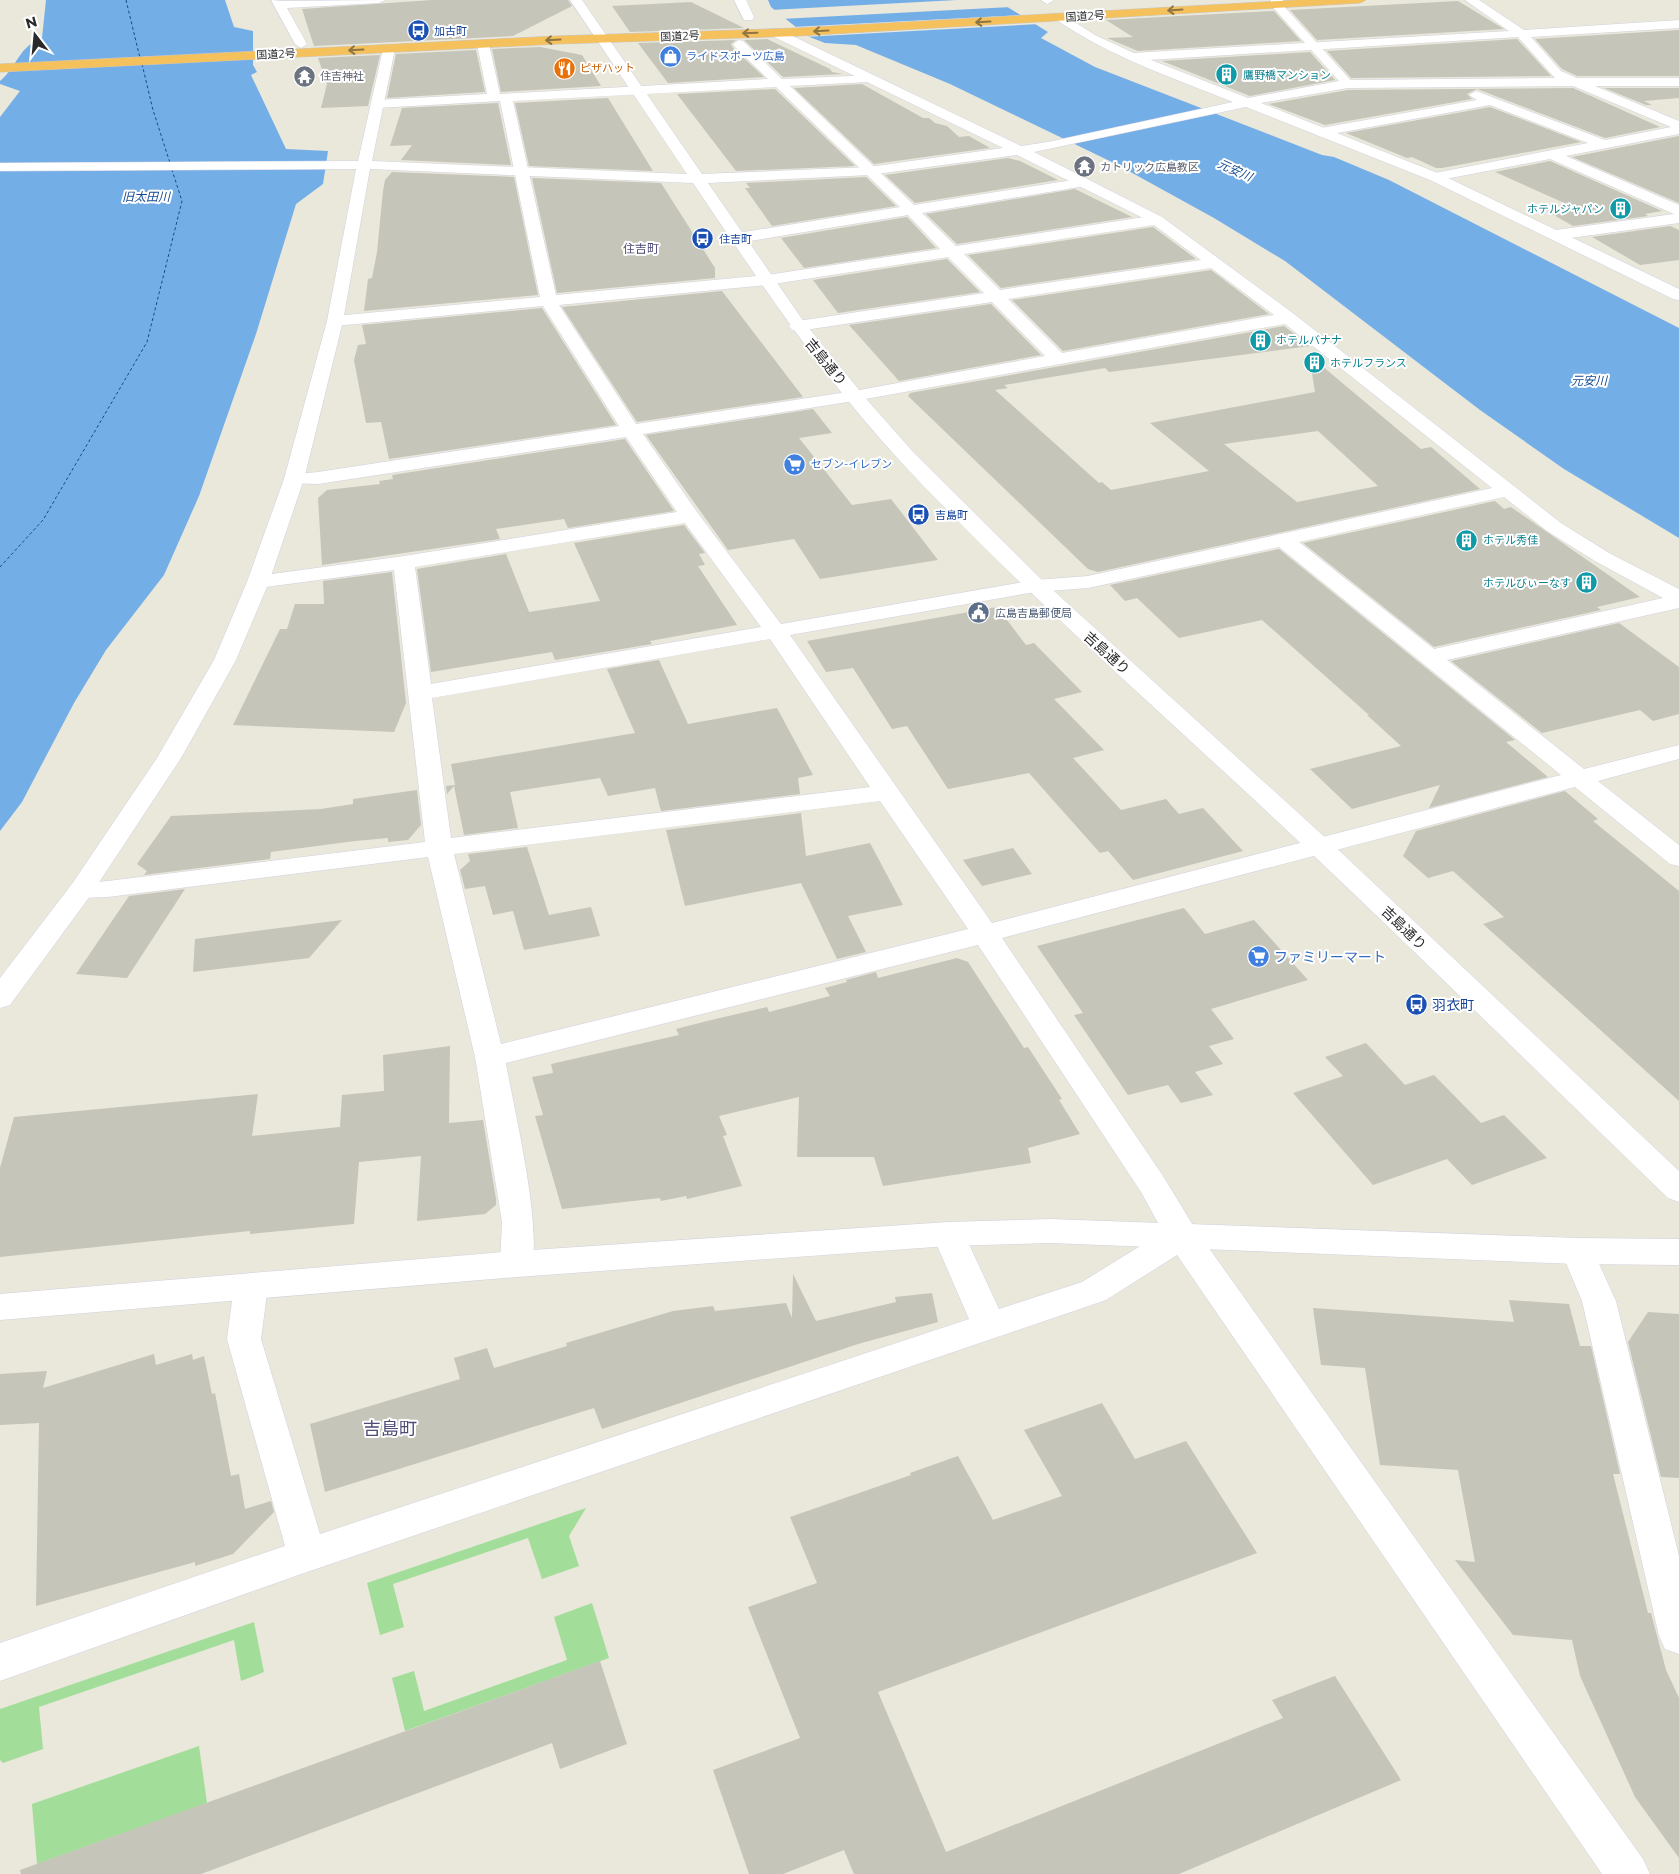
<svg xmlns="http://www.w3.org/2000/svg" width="1679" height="1874" font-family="Montserrat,'Noto Sans JP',sans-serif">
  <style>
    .green { fill: #a2de9a }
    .water { fill: #73aee7 }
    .pier { fill: #eae7db }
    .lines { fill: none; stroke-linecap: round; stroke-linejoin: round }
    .ferry { stroke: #144a91; stroke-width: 1; stroke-dasharray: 3 2.5; stroke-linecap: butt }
    .building { fill: #c6c5ba; fill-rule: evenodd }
    .street-casing { stroke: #d1d1e1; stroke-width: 1 }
    .secondary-casing { stroke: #d1d1e1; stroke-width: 1 }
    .highway-casing { stroke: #c7c7c7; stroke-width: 1 }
    .street { fill: #fff; fill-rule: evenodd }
    .secondary { fill: #fff; fill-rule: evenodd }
    .highway { fill: #f5c15c; fill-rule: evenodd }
    .oneway { stroke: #8f7542 }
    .labels { text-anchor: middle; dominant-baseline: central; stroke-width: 4; stroke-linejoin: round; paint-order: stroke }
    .far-street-label { font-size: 11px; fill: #292929; stroke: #fff }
    .far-transit-label { font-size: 11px; fill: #164399; stroke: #fff; text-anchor: start }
    .far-shop-label { font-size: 11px; fill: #366cbe; stroke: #fff; text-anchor: start }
    .far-food-label { font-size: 11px; fill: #c56008; stroke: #fff; text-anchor: start }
    .far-culture-label { font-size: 11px; fill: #0d838f; stroke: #fff; text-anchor: start }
    .far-worship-label { font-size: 11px; fill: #5b616d; stroke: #fff; text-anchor: start }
    .far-service-label { font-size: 11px; fill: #4e5e75; stroke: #fff; text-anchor: start }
    .far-water-label { font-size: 12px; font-style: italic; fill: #144a91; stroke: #fff }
    .far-neighbourhood-label { font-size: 12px; fill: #4e4c77; stroke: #fff }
    .street-label { font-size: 14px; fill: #292929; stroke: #fff }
    .shop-label { font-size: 14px; fill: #366cbe; stroke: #fff; text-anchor: start }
    .transit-label { font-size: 14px; fill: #164399; stroke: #fff; text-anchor: start }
    .near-neighbourhood-label { font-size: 18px; fill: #4e4c77; stroke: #fff }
  </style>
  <rect width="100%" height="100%" fill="#eae7db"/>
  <g class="green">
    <polygon points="586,1508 569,1536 579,1566 542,1579 528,1538 393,1584 404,1627 380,1635 367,1583"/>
    <polygon points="592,1603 609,1658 405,1731 392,1678 414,1671 424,1711 567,1660 554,1617"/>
    <polygon points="254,1622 264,1672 241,1681 234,1640 39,1707 43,1749 3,1763 0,1760 0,1709"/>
    <polygon points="199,1746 207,1803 37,1864 32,1804"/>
  </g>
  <g class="water">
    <path d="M46,0H225L234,27L253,31V65L257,72L251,75L286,149L328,151L323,184L296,204L256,334L199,496L164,575L106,650L74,703L22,802L0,831V117L20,91L0,84V81C18,66 18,47 42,38Z"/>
    <polygon points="768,0 996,0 1048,32 1041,38 1095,67 1322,155 1334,157 1389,180 1679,328 1679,538 1564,469 1480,410 1285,261 1214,218 1116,164 950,84 856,45 825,43 807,36 771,7"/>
  </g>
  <g class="pier">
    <polygon points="957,0 1000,0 1011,7 781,19 770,10"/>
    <polygon points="1025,15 1039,24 804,37 792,27"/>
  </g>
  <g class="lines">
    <g class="ferry">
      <polyline points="126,0 140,58"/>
      <polyline points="142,64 153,110 170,163"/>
      <polyline points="0,567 43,520 147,342 182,201 172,170"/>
    </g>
  </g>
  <g class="building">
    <polygon points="432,0 568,0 572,6 513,36 314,46 302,9"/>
    <polygon points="1458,1 1504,29 1317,40 1290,10"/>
    <polygon points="691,2 744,28 630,32 612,6"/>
    <polygon points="1274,11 1301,41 1138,51 1107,38 1133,37 1106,20"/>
    <polygon points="1679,30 1679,76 1577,76 1562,69 1535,39"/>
    <polygon points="767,39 830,69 832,72 843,74 783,77 744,40"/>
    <polygon points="1517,39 1551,76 1351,78 1327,51"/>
    <polygon points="736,40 731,44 733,48 764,77 668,83 638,43"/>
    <polygon points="540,47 582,55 601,86 501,92 492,49"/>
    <polygon points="476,50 485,92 387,98 396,54"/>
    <polygon points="1310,52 1335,80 1250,96 1162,61"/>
    <polygon points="380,55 368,106 321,108 327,84 318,58"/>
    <polygon points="862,84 923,118 929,118 935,123 947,126 959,137 969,136 990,148 874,164 794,88"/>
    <polygon points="1573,88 1660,127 1605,138 1477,89 1467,94 1472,99 1325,125 1269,104 1348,90"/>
    <polygon points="1604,88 1679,88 1679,98 1644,101 1652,105 1646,105"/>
    <polygon points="775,89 855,166 736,171 677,94"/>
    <polygon points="608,98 653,171 529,166 515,103"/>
    <polygon points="498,103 511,165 401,160 412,145 390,146 402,108"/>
    <polygon points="1490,107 1581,142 1442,168 1436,168 1412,157 1407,158 1346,133"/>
    <polygon points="1679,136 1679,203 1572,157"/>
    <polygon points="1008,158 1020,161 1058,180 915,203 885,175"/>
    <polygon points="1550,161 1662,211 1645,214 1648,216 1573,226 1545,210 1571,206 1495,172"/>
    <polygon points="392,172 514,177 538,295 364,311 368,279 372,278 377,252 383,191 385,180"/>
    <polygon points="866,177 896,206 772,226 745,188 750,188 746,183"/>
    <polygon points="532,178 661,183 715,268 715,278 557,293"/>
    <polygon points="1075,189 1132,217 957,244 926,214"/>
    <polygon points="907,217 936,248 804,268 781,238"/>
    <polygon points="1670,226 1679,230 1679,260 1640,265 1592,237"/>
    <polygon points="1153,227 1196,259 1001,288 968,255"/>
    <polygon points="947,259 980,292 838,313 813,280"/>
    <polygon points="1211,270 1269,314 1063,351 1012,300"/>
    <polygon points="722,291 803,397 637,422 562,307"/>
    <polygon points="991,304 1041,355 899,381 849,325"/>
    <polygon points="542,308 616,425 389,459 381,422 366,423 354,360 358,345 366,344 362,325"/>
    <path d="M1284,326L1310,346L1109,372L1105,368L1004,385L1008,388L995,390L1099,483L1102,482L1111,490L1209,471L1150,423L1315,392L1309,355L1421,449L1431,447L1480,489L1098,572L1088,569L908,396L910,393ZM1318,431L1378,486L1297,502L1224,444Z"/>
    <polygon points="813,409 832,433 799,438 852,505 891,499 938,560 820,579 794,539 728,550 646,435"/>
    <polygon points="625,439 674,511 568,528 564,519 496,529 500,539 322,565 318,498 327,490 380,484 379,481 393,479 392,475"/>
    <polygon points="1495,501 1504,509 1511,507 1640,597 1597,607 1601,610 1434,647 1303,543"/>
    <polygon points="684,525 705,553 699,554 705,565 698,566 737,625 650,641 652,644 555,660 552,652 431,672 417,569 506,554 529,612 600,601 574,543"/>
    <polygon points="1279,549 1515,740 1506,742 1548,777 1429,808 1440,785 1352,809 1310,769 1401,746 1367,715 1369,715 1262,620 1179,638 1137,598 1125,601 1110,585"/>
    <polygon points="392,572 406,703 394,732 233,725 280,629 287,629 295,604 324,604 323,581"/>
    <polygon points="997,607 1026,645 1034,643 1082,692 1054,699 1104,750 1073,758 1121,810 1166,799 1179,814 1203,808 1243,851 1133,880 1108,851 1100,853 1029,773 948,789 907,726 892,729 853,668 826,672 807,641"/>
    <polygon points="1619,623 1679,667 1679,714 1653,721 1640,710 1542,733 1451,661"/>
    <polygon points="659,660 688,724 777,708 813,775 798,778 800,794 661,811 655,788 608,796 600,778 510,792 518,828 464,835 454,786 447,794 446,786 455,785 451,764 635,733 607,669"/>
    <polygon points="417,790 421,825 408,840 388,842 388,838 355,841 271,852 270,859 144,875 147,871 137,864 171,816 321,809 353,804 353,799"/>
    <polygon points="1565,791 1598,819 1593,821 1679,891 1679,1101 1483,924 1504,917 1453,871 1428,878 1403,856 1416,831"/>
    <polygon points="801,813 806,856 870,843 903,905 848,916 866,952 837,959 801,883 685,906 666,830"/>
    <polygon points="527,847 549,915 591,907 600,936 524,950 513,911 493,915 485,886 465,889 460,870 470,861 468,854"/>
    <polygon points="1013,848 1032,874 982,886 963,860"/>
    <polygon points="185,889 127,978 76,974 129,896"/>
    <polygon points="1184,908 1205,934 1254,920 1308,980 1211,1009 1234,1039 1209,1046 1223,1064 1195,1072 1213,1095 1181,1103 1168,1085 1128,1095 1074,1015 1083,1013 1037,946"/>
    <polygon points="342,920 309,958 193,972 195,939"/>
    <polygon points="957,958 968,962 1024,1048 1028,1047 1062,1099 1059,1100 1080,1134 1028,1148 1031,1163 883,1186 874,1157 797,1157 799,1097 719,1116 727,1135 723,1136 742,1186 687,1199 686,1196 661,1201 660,1198 562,1209 535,1116 543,1115 532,1077 553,1073 551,1064 679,1035 676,1029 707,1021 767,1007 769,1012 830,996 825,988 847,982 846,980 876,972 878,978"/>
    <polygon points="1366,1043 1405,1085 1434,1075 1481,1123 1504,1115 1547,1158 1472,1185 1447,1159 1373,1185 1293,1093 1343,1076 1325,1057"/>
    <polygon points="450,1046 449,1123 483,1120 496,1199 496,1205 485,1214 417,1221 421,1156 359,1162 354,1224 250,1234 250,1231 0,1257 0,1168 14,1117 258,1094 252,1136 340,1127 342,1095 384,1091 383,1055"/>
    <polygon points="793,1274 816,1321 896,1302 895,1297 932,1293 938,1322 858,1344 602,1429 594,1408 325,1492 310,1424 460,1379 454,1358 487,1348 494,1368 567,1346 566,1343 673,1311 713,1306 715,1311 786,1303 792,1318"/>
    <polygon points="1509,1300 1569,1304 1580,1346 1591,1346 1620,1474 1613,1474 1648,1613 1651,1613 1666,1670 1679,1698 1679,1858 1635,1797 1580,1676 1572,1640 1513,1635 1455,1560 1475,1562 1458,1470 1380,1465 1365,1368 1321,1365 1313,1308 1514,1322"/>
    <polygon points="1648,1312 1679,1314 1679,1478 1661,1477 1628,1342"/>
    <polygon points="154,1354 156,1365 192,1354 193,1360 204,1356 212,1394 215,1393 231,1476 239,1474 245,1509 271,1501 274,1512 233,1554 195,1566 195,1562 36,1606 39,1423 0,1425 0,1374 47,1371 43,1388"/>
    <polygon points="1102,1403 1135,1459 1186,1441 1257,1553 878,1692 946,1852 1283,1718 1272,1700 1335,1676 1401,1780 1179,1874 854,1874 844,1850 783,1874 749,1874 713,1770 800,1738 748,1607 817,1583 790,1517 911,1475 910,1473 958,1456 993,1520 1062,1496 1024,1430"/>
    <polygon points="600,1661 627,1744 560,1769 552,1743 201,1874 21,1874 20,1870"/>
  </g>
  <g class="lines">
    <defs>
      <g id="street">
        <polygon points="271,0 283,1 385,0 379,3 287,8 307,44 301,48 295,44"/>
        <polygon points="1465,0 1479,0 1524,30 1679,20 1679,28 1531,37 1561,71 1577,78 1679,78 1679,86 1595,86 1679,121 1679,134 1566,156 1679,205 1679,223 1556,240 1551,238 1548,235 1556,230 1674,214 1550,159 1435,181 1430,180 1428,177 1430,174 1435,173 1588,143 1490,105 1321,136 1314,132 1321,128 1477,100 1469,95 1476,91 1605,140 1671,127 1573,86 1348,88 1342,84 1348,80 1555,78 1518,37 1132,61 1126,57 1132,53 1509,31"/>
        <path d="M483,40L489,44L500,94L768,79L735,47L733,44L739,40L743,41L782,79L873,75L874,78L873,81L868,82L790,86L914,205L1085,178L1092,182L1085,186L922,213L956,246L1157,215L1162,217L1294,314L1561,523L1609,553L1679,589V608L1447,660L1584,769L1679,745V759L1598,781L1679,845V866L1670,864L1575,787L1002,938L1163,1176L1194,1227L1643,1859L1650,1874H1602L1177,1255L1106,1300L307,1572L0,1681V1643L285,1546L227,1339L234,1286L239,1277L251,1273L263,1277L268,1286L261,1339L320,1534L969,1319L932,1234L936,1225L948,1222L960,1225L999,1309L1082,1282L1163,1232L1141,1192L978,945L506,1063C513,1105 546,1241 529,1273L517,1277L505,1273L500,1264L502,1222L475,1057L428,857L108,897L81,898L72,896L68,890L72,884L108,881L425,842L394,570L258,588L250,587L247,582L250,577L404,556L677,512L626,437L318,484L287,483L284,479L287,475L318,472L619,426L543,306L335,326L329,325L327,321L329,317L335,316L540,297L500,101L377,108L370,104L377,100L487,94L477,44ZM776,87L900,207L738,233L730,238L732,241L738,243L908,215L940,249L767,275L556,295L513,101ZM1154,225L1201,260L1000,290L964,254ZM948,257L984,293L798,321L792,322L789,326L792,330L798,331L992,302L1045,356L854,391L636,424L559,305L767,285ZM1211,268L1274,315L1062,353L1008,299ZM1285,324L1492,488L1088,576L1035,580L781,624L697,512L643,434L854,401ZM1504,497L1547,531L1595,561L1663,598L1434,649L1299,542ZM685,523L761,627L431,684L415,567ZM1279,547L1561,775L992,923L790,635L1035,592L1088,588ZM770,639L870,787L451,838L432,698ZM880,801L968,929L501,1044L454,854Z"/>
        <polygon points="1577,1238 1589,1242 1616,1301 1679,1556 1679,1654 1665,1649 1659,1636 1582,1301 1561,1251 1565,1242"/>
      </g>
      <g id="secondary">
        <path d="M570,0H582L702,174L869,167L1003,148L770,35L768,32L770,29H778L1021,146L1048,142L1233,102C1173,78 1111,57 1058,21V15L1062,14L1095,35L1136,54L1248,98L1339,81L1270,4L1271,0H1283L1282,4L1354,84L1348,88L1261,103L1440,174L1679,289V300L1673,299L1430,180L1246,107L1034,152L1162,217L1165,220L1162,223L1157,225L1017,155L869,175L708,183L804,322L868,401L914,453L1043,581L1329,841L1679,1171V1202L1668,1198C1549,1083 1431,967 1311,853C1174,723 1030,600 901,462C821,376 758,279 693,183L370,169L343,321L304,479L269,582L236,660L181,758L90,896L10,1005L0,1008V978L72,884L157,758L214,660L247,582L284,479L327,321L356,169L0,171V163L358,161L383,49L389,45L395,49L372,161L687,174Z"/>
        <polygon points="734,0 746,0 754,17 752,20 744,20"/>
        <polygon points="1041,0 1053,0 1053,1 1047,4"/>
        <polygon points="1050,1219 1577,1238 1679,1239 1679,1265 1577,1264 1050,1243 948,1246 517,1277 0,1320 0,1294 517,1251 948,1222"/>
      </g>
      <polygon id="highway" points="1299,0 1366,0 1360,3 798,36 557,44 0,72 0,64 557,36 798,28"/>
    </defs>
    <use href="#street" class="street-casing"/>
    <use href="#secondary" class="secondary-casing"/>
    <use href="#highway" class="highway-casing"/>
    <use href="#street" class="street"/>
    <use href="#secondary" class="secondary"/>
    <use href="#highway" class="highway"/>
  </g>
  <defs><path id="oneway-shaft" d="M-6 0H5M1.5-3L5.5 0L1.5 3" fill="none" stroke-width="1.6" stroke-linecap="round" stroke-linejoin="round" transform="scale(1.25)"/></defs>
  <g class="oneway">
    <use href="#oneway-shaft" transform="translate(1175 10) rotate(176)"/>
    <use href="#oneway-shaft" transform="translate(983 22) rotate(177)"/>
    <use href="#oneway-shaft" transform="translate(821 31) rotate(177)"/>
    <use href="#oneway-shaft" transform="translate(750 33) rotate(178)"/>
    <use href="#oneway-shaft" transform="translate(553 40) rotate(177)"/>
    <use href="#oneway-shaft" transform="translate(356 50) rotate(177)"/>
  </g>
  <defs>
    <symbol id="bus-disc" viewBox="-11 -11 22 22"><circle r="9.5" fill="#1a4fb4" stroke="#fff"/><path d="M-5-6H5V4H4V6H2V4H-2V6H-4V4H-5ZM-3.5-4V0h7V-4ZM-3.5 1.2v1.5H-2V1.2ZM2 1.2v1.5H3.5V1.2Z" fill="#fff"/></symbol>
    <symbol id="shop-disc" viewBox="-11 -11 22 22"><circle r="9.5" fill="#3f7fe0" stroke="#fff"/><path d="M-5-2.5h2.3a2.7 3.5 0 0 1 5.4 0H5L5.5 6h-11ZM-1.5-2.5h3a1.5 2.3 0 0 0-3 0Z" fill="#fff"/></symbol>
    <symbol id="restaurant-disc" viewBox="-11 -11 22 22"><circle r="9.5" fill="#e8710a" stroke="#fff"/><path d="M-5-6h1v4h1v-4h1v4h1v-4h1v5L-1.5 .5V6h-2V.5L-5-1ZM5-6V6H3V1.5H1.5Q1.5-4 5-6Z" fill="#fff"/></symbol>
    <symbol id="building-disc" viewBox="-11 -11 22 22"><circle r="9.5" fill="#0f9aa8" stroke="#fff"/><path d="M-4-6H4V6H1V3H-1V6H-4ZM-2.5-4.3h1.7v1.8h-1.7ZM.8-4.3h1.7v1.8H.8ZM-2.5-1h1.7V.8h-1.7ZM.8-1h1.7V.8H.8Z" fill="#fff"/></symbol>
    <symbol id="temple-disc" viewBox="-11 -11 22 22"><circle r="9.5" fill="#6b7280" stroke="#fff"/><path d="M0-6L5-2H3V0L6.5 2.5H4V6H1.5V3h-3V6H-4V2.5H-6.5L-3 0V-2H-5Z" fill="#fff"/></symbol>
    <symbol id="supermarket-disc" viewBox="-11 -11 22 22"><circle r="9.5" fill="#3f7fe0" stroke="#fff"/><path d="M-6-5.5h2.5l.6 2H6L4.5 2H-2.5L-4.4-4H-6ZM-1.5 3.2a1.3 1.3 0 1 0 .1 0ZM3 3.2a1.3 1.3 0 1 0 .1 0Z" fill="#fff"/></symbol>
    <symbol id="civic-disc" viewBox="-11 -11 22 22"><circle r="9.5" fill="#5c6f8a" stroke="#fff"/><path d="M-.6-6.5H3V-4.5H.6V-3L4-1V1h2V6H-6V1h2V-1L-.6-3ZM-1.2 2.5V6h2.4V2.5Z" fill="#fff"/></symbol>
  </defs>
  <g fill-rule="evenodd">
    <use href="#bus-disc" x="406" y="18" width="25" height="25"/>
    <use href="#shop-disc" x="658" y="44" width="25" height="25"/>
    <use href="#restaurant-disc" x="552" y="56" width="25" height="25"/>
    <use href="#building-disc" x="1214" y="62" width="25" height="25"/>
    <use href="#temple-disc" x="292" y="64" width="25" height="25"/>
    <use href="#temple-disc" x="1072" y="154" width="25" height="25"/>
    <use href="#building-disc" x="1608" y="196" width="25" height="25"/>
    <use href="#bus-disc" x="690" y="226" width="25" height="25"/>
    <use href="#building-disc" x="1248" y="328" width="25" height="25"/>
    <use href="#building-disc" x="1302" y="350" width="25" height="25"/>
    <use href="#supermarket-disc" x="782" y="452" width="25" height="25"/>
    <use href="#bus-disc" x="906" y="502" width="25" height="25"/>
    <use href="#building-disc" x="1454" y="528" width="25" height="25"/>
    <use href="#building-disc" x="1574" y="570" width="25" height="25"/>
    <use href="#civic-disc" x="966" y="600" width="25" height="25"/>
    <use href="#supermarket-disc" x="1246" y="944" width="25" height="25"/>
    <use href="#bus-disc" x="1404" y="992" width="25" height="25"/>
  </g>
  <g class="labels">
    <g class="far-street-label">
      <text transform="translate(1085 16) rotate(-4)">国道2号</text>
      <text transform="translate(680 36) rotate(-3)">国道2号</text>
      <text transform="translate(276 54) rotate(-3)">国道2号</text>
    </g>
    <g class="far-transit-label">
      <text x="434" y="31">加古町</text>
      <text x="719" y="239">住吉町</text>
      <text x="935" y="515">吉島町</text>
    </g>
    <g class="far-shop-label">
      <text x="686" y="56">ライドスポーツ広島</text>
      <text x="811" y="464">セブン-イレブン</text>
    </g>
    <g class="far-food-label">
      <text x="580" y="68">ピザハット</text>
    </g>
    <g class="far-culture-label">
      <text x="1243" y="75">鷹野橋マンション</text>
      <text x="1604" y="209" text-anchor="end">ホテルジャパン</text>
      <text x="1276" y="340">ホテルバナナ</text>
      <text x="1330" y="363">ホテルフランス</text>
      <text x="1483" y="540">ホテル秀佳</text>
      <text x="1571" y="583" text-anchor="end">ホテルびぃーなす</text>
    </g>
    <g class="far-worship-label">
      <text x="320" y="76">住吉神社</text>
      <text x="1100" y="167">カトリック広島教区</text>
    </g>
    <g class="far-service-label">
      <text x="995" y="613">広島吉島郵便局</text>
    </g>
    <g class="far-water-label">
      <text transform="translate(1235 170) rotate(24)">元安川</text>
      <text x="146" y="196">旧太田川</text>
      <text x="1589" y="380">元安川</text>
    </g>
    <g class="far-neighbourhood-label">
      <text x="641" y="248">住吉町</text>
    </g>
    <g class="street-label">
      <text transform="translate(826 362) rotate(51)">吉島通り</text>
      <text transform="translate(1107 653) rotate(42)">吉島通り</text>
      <text transform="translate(1404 928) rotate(44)">吉島通り</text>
    </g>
    <g class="shop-label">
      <text x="1274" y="957">ファミリーマート</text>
    </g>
    <g class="transit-label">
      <text x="1432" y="1005">羽衣町</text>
    </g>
    <g class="near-neighbourhood-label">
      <text x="390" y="1429">吉島町</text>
    </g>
  </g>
  <g transform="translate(35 35) rotate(344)" stroke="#ffffff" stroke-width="4" paint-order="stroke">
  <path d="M0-4L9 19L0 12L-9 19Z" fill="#292929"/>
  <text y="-8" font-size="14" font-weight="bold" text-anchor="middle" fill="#292929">N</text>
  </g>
</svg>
